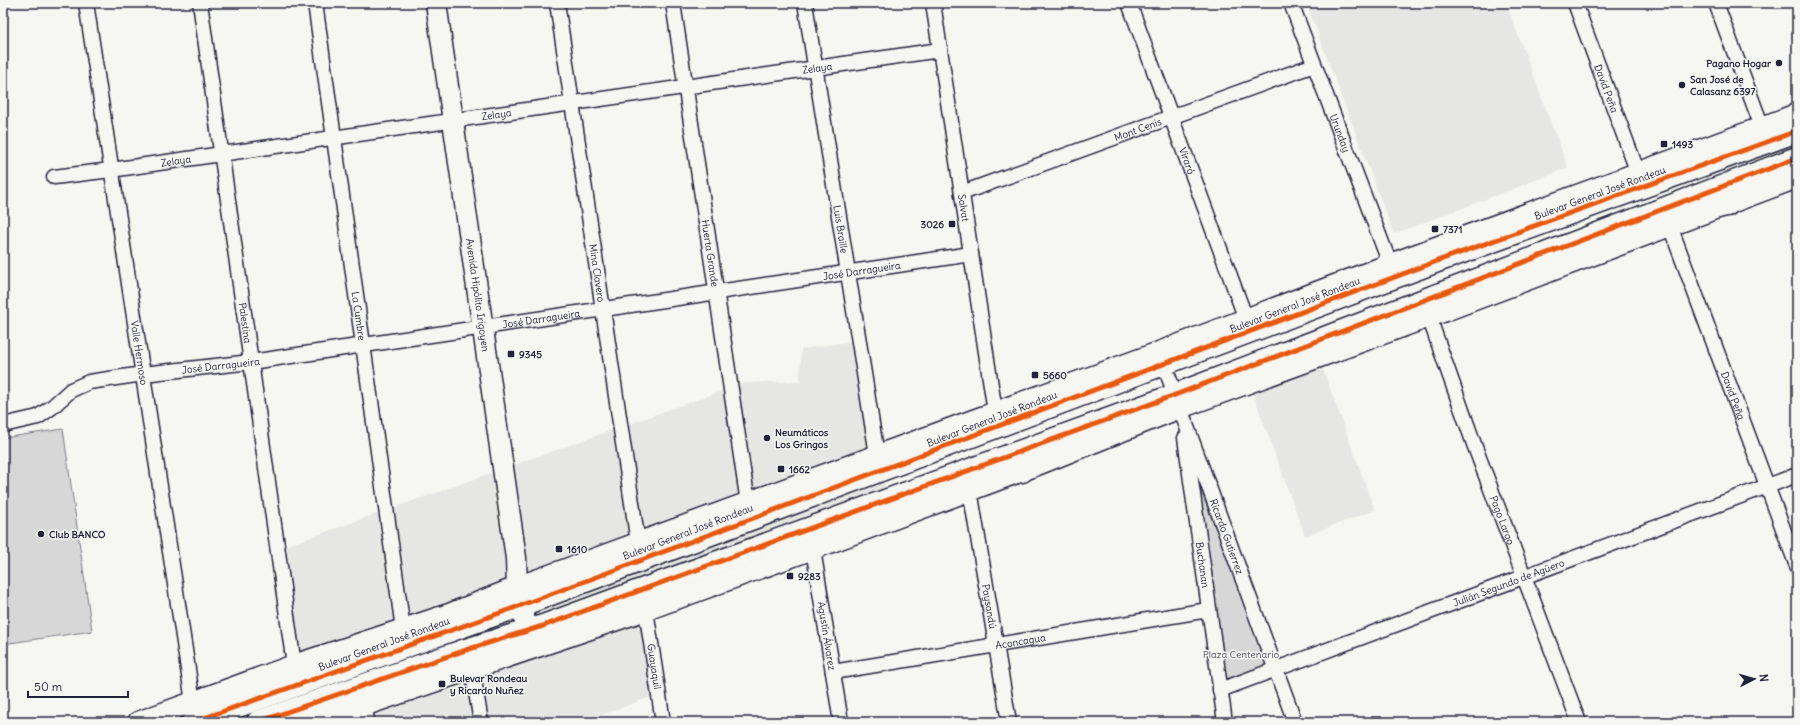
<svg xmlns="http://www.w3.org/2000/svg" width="1800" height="725" font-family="Delius,sans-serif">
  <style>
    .built { fill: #e6e6e4 }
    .green { fill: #d7d7d7; stroke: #7c7c89 }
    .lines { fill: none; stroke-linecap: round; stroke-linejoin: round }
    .street-casing { stroke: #22223b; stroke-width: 17 }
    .secondary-casing { stroke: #22223b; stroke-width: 23 }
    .primary-casing { stroke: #22223b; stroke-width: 25 }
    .street { stroke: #f6f6f2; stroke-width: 14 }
    .secondary { stroke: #f6f6f2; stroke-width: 20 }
    .primary { stroke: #f6f6f2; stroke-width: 22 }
    .cycleway-casing { stroke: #f6f6f2; stroke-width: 8 }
    .cycleway { stroke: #e8590c; stroke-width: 5 }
    .poi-dot { fill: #22223b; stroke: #f6f6f2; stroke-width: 1.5 }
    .labels { text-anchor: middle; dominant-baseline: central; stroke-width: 3; stroke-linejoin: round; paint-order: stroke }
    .poi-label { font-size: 10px; font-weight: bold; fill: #22223b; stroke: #f6f6f2; text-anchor: start }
    .street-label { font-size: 10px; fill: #22223b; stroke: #f6f6f2 }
    .park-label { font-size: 10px; fill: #4f4f62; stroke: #f6f6f2 }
  </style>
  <rect width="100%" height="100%" fill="#f6f6f2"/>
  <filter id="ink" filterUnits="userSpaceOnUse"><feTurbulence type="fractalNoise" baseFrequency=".025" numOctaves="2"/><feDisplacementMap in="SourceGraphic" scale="8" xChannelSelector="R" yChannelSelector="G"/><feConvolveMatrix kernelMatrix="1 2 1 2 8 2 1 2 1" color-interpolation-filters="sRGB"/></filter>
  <g filter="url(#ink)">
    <g class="built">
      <polygon points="1306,3 1421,3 1422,5 1426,3 1506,3 1568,168 1394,234"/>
      <polygon points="859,340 890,520 646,610 659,694 582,722 266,722 294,665 286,546 744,383 800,381 801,349"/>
      <polygon points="1321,364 1375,510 1305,536 1251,389"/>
    </g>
    <g class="green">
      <polygon points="63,429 92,631 3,644 3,438"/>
      <polygon points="1200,489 1270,666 1223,684"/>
    </g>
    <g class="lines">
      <defs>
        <g id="street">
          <path id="s1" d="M86,3L193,702"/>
          <path id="s2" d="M200,3L294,665"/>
          <path id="s3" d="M315,3L403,629"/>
          <path id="s4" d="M557,3L638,543"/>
          <path id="s5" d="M673,3L748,503"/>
          <path id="s6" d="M805,3L877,455"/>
          <path id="s7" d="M933,3L995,412"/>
          <path id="s8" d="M1129,3L1246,319"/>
          <path id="s9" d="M1291,3L1390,264"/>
          <path id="s10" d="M1575,3L1638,173"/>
          <polyline points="1716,3 1762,127"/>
          <path id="s11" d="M54,177L111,170L940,50"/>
          <path id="s12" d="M962,193L1314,65"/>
          <path id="s13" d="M1670,226L1797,566"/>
          <path id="s14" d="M1429,317L1475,447L1579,722"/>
          <path id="s15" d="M1161,356L1295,722"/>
          <path id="s16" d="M3,425L38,417L52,407L71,390L89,382L143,374L251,362L971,254"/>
          <path id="s17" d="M1185,438L1225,722"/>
          <path id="s18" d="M970,490L1009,722"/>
          <path id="s19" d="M813,549L841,722"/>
          <path id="s20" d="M646,610L663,722"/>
          <polyline points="472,668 481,722"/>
          <path id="s21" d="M833,672L1208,610"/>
          <path id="s22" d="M1220,690L1797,475"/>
          <polyline points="365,705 367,722"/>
        </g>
        <g id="secondary">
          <path id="s23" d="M436,3L516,558L517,587L531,646"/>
          <polyline points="138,722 294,665 449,614 517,587 1159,352 1390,264 1797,114"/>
          <polyline points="316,722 646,610 813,549 1022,471 1180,408 1429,317 1797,178"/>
        </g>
        <g id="primary">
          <polyline points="1678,215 1727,205"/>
          <polyline points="971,481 1022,471"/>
          <polyline points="193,722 511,609 1440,260 1797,131"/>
          <polyline points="258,722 466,650 543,626 1175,395 1797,158"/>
        </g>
      </defs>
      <use href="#street" class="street-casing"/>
      <use href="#secondary" class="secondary-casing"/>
      <use href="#primary" class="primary-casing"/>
      <use href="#street" class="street"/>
      <use href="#secondary" class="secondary"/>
      <use href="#primary" class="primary"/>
      <defs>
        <g id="cycleway">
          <polyline points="193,722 511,609 1440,260 1797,131"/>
          <polyline points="258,722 466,650 543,626 1175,395 1797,158"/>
        </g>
      </defs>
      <use href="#cycleway" class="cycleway-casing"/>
      <use href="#cycleway" class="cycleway"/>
    </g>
  </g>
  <g class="poi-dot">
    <circle cx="1779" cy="63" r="4"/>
    <circle cx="1682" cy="85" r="4"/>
    <rect x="1660" y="140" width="8" height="8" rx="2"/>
    <rect x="948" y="220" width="8" height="8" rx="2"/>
    <rect x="1431" y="225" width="8" height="8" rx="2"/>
    <rect x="507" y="350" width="8" height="8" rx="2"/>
    <rect x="1031" y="371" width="8" height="8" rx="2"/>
    <circle cx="767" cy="438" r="4"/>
    <rect x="777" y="465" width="8" height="8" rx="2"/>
    <circle cx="41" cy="534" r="4"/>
    <rect x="555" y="545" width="8" height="8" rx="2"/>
    <rect x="786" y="572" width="8" height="8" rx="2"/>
    <rect x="438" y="680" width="8" height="8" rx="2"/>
  </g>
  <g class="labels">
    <g class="poi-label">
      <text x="1771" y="63" text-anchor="end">Pagano Hogar</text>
      <text x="1690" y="79">San José de<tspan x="1690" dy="12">Calasanz 6397</tspan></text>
      <text x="1672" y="144">1493</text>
      <text x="944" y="224" text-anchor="end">3026</text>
      <text x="1443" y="229">7371</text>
      <text x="519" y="354">9345</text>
      <text x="1043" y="375">5660</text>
      <text x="775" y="432">Neumáticos<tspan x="775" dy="12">Los Gringos</tspan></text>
      <text x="789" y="469">1662</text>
      <text x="49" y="534">Club BANCO</text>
      <text x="567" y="549">1610</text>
      <text x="798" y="576">9283</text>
      <text x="450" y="678">Bulevar Rondeau<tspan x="450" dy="12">y Ricardo Nuñez</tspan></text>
    </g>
    <g class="street-label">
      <text stroke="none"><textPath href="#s11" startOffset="771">Zelaya</textPath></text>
      <text stroke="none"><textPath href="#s10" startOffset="91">David Peña</textPath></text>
      <text stroke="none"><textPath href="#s11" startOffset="447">Zelaya</textPath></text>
      <text stroke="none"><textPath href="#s12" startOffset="187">Mont Cenis</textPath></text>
      <text stroke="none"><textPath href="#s9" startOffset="139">Urunday</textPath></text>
      <text stroke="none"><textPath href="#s11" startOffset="123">Zelaya</textPath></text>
      <text stroke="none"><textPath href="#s8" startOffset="168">Viraró</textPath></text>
      <text transform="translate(1600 193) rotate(-20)">Bulevar General José Rondeau</text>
      <text stroke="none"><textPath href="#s7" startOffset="207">Salvat</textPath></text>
      <text stroke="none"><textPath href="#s6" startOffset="229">Luis Braille</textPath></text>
      <text stroke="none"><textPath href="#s5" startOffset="253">Huerta Grande</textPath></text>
      <text stroke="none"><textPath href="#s16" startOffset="879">José Darragueira</textPath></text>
      <text stroke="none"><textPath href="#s4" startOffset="273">Mina Clavero</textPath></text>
      <text stroke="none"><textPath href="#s23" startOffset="295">Avenida Hipólito Irigoyen</textPath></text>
      <text transform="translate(1295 305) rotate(-21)">Bulevar General José Rondeau</text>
      <text stroke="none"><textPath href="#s3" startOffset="316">La Cumbre</textPath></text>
      <text stroke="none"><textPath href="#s16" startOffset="555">José Darragueira</textPath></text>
      <text stroke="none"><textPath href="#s2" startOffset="323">Palestina</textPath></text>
      <text stroke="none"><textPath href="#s1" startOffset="354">Valle Hermoso</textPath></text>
      <text stroke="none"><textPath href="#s16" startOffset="231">José Darragueira</textPath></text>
      <text stroke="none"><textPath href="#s13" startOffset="181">David Peña</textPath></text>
      <text transform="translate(992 419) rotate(-21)">Bulevar General José Rondeau</text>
      <text stroke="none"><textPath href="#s14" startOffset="216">Pago Largo</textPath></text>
      <text transform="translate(688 532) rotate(-21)">Bulevar General José Rondeau</text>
      <text stroke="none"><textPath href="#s15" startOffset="192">Ricardo Gutierrez</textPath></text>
      <text stroke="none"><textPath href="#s17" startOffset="128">Buchanan</textPath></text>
      <text stroke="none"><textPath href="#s22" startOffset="308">Julián Segundo de Agüero</textPath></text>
      <text stroke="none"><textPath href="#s18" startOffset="118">Paysandú</textPath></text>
      <text stroke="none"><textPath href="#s19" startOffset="88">Agustín Álvarez</textPath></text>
      <text stroke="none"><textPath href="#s21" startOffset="190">Aconcagua</textPath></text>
      <text transform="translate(384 644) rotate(-20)">Bulevar General José Rondeau</text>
      <text stroke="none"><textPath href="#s20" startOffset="57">Guayaquil</textPath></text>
    </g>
    <g class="park-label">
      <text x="1241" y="654">Plaza Centenario</text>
    </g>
  </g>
  <rect width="1800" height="725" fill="none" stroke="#f6f6f2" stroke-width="16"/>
  <rect x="8" y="8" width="1784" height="709" fill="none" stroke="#22223b" stroke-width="1.5" filter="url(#ink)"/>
  <g transform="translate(1754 679) rotate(84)" stroke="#f6f6f2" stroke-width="3" paint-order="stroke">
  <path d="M0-3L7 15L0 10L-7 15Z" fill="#22223b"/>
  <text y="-6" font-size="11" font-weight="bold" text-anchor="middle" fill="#22223b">N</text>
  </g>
  <path d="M28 691v6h100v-6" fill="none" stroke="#22223b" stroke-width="2"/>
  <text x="34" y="691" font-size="12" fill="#22223b" stroke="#f6f6f2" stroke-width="3" paint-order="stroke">50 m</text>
</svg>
